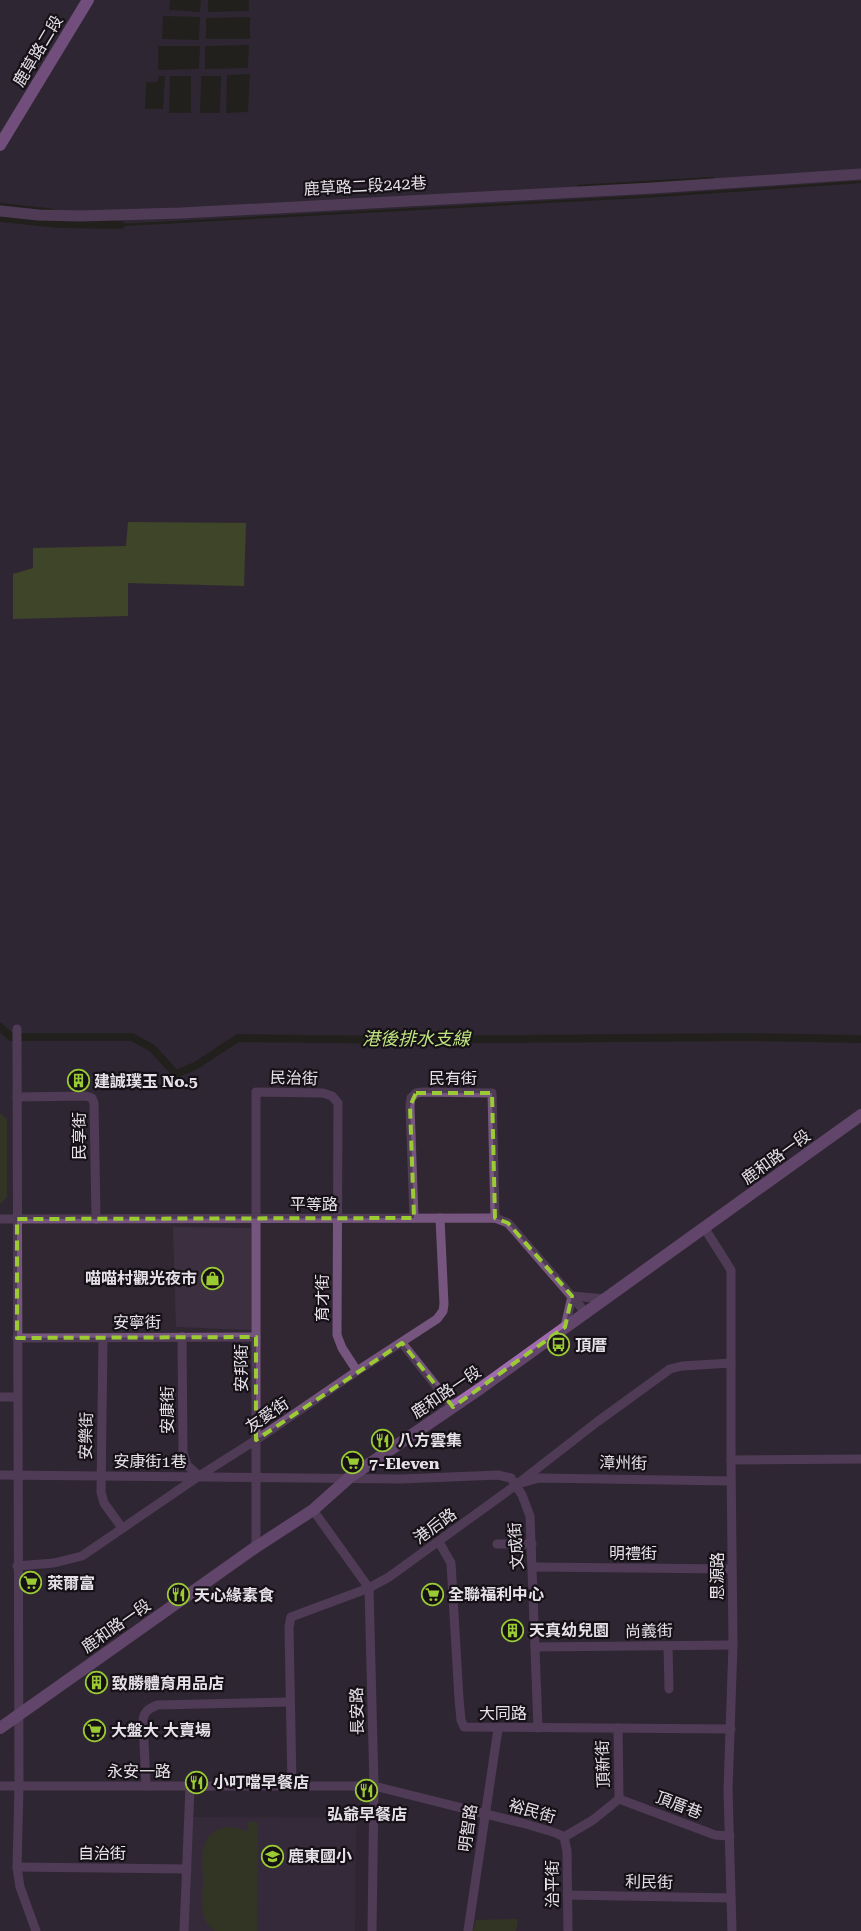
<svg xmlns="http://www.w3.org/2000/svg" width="861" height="1931" font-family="'Roboto Serif','Noto Sans TC',serif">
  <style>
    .built { fill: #3c3040 }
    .green { fill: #364712 }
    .forest { fill: #516a1d }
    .water { fill: #111903 }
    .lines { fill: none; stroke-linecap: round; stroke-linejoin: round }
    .stream { stroke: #111903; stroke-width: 2.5 }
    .canal { stroke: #111903; stroke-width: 8 }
    .minor { stroke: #76567f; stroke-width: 9 }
    .tertiary { stroke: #76567f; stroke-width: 11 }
    .secondary { stroke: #a06caf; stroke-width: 12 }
    .primary { stroke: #c17ed4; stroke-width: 12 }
    .marked { fill: none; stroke: #9bcb33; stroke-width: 4; stroke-dasharray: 10 6; stroke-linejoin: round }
    .labels { text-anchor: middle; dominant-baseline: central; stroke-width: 4.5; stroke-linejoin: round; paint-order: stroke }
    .street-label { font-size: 16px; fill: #e6e0e8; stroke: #161117 }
    .poi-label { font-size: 16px; font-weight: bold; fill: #e6e0e8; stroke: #161117; text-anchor: start }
    .water-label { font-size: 18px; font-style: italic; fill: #bfe57e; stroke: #161117 }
  </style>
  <rect width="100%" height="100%" fill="#302733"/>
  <g class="built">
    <polygon points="173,1227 251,1228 251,1330 176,1327"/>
    <polygon points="188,1817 356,1818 355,1931 187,1931"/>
  </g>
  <g class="green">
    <polygon points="0,1113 7,1119 7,1197 0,1204"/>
    <path d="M248,1822H258L257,1931H215C211,1928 207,1924 205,1919C201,1908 203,1893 203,1881C203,1870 201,1857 204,1847C209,1826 231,1823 247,1832Z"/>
    <polygon points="518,1919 516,1931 473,1931 476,1920"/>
  </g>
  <polygon class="forest" points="128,522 246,523 244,586 128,583 128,616 13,619 13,574 33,568 33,548 126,546"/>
  <g class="water">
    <polygon points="170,0 201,0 200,12 169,10"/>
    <polygon points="208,0 249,0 249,11 208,12"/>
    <polygon points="163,16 200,17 199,40 162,39"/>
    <polygon points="250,17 250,39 206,39 206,18"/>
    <polygon points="249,45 248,68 205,69 205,46"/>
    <polygon points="158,46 200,46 199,69 158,70"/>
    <polygon points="250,74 248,112 226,113 227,75"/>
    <polygon points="159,76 165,76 163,109 145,109 146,82 157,82"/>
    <polygon points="170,76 191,76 191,113 169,113"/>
    <polygon points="201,76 221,76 220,113 200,113"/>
  </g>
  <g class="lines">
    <g class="stream">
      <polyline points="578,186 713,178"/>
      <polyline points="0,204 54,210"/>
      <polyline points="121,225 656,196 861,182"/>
    </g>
    <g class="canal">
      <polyline points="0,218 58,224 121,225"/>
      <polyline points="0,1027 11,1037 132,1037 152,1048 176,1074 195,1066 238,1038 401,1040 752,1037 861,1039"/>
    </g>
    <g class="minor">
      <polyline points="17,1029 19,1787 17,1867 20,1887 36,1931"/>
      <polyline points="17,1097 86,1096 92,1098 94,1103 96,1219"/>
      <polyline points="414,1218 410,1106 411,1098 416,1093 423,1092 492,1093 495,1218"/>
      <polyline points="0,1219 495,1218 508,1223 586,1313"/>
      <polyline points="705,1229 731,1270 731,1460 733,1645 728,1790 732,1931"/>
      <polyline points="565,1327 572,1296 605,1299"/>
      <polyline points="182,1337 183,1452 187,1465 199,1476"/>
      <polyline points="17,1338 256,1337"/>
      <polyline points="103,1338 101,1492 104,1503 122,1528"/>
      <polyline points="402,1343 453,1407"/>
      <polyline points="0,1397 17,1397"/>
      <polyline points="731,1460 861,1459"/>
      <polyline points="0,1475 401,1479 498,1475 511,1478 522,1495 530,1516 538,1728"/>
      <polyline points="521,1483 539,1478 731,1481"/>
      <polyline points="313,1510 369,1588 374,1786 372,1931"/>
      <polyline points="439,1542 451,1563 459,1699 461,1720 464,1727 731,1729"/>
      <polyline points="497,1544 532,1544"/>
      <polyline points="256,1547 256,1092 323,1093 332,1096 338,1103 337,1335 342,1348 357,1371"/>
      <polyline points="17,1566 54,1563 82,1556 199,1476 256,1440 357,1371 437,1319 443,1311 444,1304 440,1218"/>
      <polyline points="533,1567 732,1569"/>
      <polyline points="668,1646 669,1689"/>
      <polyline points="535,1647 733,1645"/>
      <polyline points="618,1728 619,1799"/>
      <polyline points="0,1786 374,1786 526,1824 556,1833 564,1837 593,1820 619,1799"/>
      <path d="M146,1786L143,1720C144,1711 149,1709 157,1705L289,1702"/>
      <polyline points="292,1786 289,1627 291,1617 369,1588 389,1577 516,1485 597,1422 670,1369 682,1366 731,1363"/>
      <polyline points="619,1799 715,1835 730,1836"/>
      <polyline points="564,1837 567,1851 568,1931"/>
      <polyline points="17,1867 187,1869"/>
      <polyline points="567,1895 731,1898"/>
      <polyline points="184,1931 190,1787"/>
      <polyline points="468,1931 498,1729"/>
    </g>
    <polyline class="tertiary" points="0,211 38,215 80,216 181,213 653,188 861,174"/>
    <polyline class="secondary" points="0,1728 256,1547 313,1510 350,1477 481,1388 861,1115"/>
    <polyline class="primary" points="0,145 88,0"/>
  </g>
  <path d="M0 0H861V1931H0ZM416,1093H492L495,1218L508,1223L572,1296L565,1327L453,1407L402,1343L256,1440V1337L17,1338V1219L414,1218L410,1106Z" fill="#302733" fill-opacity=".55" fill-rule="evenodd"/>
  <path class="marked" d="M416,1093H492L495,1218L508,1223L572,1296L565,1327L453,1407L402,1343L256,1440V1337L17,1338V1219L414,1218L410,1106Z"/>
  <defs>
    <symbol id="building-ring" viewBox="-11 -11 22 22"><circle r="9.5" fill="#161117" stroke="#9bcb33" stroke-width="1.5"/><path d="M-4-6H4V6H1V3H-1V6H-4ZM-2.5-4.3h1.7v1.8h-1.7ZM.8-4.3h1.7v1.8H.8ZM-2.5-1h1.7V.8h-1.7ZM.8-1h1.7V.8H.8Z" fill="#9bcb33"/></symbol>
    <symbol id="shop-ring" viewBox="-11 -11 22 22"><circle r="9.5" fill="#161117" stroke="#9bcb33" stroke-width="1.5"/><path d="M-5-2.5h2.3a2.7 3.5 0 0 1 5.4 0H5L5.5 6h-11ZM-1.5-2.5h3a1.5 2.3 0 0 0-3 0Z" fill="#9bcb33"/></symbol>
    <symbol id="bus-ring" viewBox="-11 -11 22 22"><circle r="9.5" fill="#161117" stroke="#9bcb33" stroke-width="1.5"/><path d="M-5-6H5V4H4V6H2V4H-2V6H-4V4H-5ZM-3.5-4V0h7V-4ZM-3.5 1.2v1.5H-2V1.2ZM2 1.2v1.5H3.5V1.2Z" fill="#9bcb33"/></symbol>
    <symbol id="restaurant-ring" viewBox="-11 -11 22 22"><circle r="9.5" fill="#161117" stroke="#9bcb33" stroke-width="1.5"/><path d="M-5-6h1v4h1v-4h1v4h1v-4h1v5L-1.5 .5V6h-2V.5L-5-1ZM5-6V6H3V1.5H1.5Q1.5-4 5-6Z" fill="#9bcb33"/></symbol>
    <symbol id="supermarket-ring" viewBox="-11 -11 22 22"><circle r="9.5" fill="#161117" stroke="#9bcb33" stroke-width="1.5"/><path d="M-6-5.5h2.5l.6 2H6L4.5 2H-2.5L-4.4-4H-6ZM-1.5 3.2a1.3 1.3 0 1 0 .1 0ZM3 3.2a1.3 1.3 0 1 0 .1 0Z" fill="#9bcb33"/></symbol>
    <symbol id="school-ring" viewBox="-11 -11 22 22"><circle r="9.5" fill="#161117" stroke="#9bcb33" stroke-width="1.5"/><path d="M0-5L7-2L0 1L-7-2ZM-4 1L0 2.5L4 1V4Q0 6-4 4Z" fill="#9bcb33"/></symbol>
  </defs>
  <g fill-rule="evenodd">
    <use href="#building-ring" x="66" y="1068" width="25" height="25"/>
    <use href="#shop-ring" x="200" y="1266" width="25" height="25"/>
    <use href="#bus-ring" x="546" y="1332" width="25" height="25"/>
    <use href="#restaurant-ring" x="370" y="1428" width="25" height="25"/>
    <use href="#supermarket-ring" x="340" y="1450" width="25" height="25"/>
    <use href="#supermarket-ring" x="18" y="1570" width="25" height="25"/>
    <use href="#supermarket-ring" x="420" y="1582" width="25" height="25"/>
    <use href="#restaurant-ring" x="166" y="1582" width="25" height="25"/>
    <use href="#building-ring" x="500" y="1618" width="25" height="25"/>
    <use href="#building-ring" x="84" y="1670" width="25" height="25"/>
    <use href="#supermarket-ring" x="82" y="1718" width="25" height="25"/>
    <use href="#restaurant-ring" x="184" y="1770" width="25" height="25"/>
    <use href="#restaurant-ring" x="354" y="1778" width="25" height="25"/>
    <use href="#school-ring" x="260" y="1844" width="25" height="25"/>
  </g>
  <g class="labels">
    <g class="street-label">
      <text transform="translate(38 51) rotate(-59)">鹿草路二段</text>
      <text transform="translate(365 186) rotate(-3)">鹿草路二段242巷</text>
      <text transform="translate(294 1078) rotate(2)">民治街</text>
      <text x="453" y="1078">民有街</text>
      <text transform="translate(79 1136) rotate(-90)">民享街</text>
      <text transform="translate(776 1157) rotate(-36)">鹿和路一段</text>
      <text x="314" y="1204">平等路</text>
      <text transform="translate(322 1298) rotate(-90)">育才街</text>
      <text x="137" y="1322">安寧街</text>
      <text transform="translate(241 1368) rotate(-90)">安邦街</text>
      <text transform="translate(446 1392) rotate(-34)">鹿和路一段</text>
      <text transform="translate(167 1410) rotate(-90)">安康街</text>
      <text transform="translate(267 1415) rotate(-34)">友愛街</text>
      <text transform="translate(86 1436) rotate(-89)">安樂街</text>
      <text x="150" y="1461">安康街1巷</text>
      <text transform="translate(623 1463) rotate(1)">漳州街</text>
      <text transform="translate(435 1526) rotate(-36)">港后路</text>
      <text transform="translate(516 1546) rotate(-94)">文成街</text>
      <text x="633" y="1553">明禮街</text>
      <text transform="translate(717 1576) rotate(-90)">思源路</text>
      <text transform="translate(116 1626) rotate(-35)">鹿和路一段</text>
      <text transform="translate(649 1631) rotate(-1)">尚義街</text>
      <text transform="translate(357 1711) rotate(-91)">長安路</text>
      <text x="503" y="1713">大同路</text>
      <text transform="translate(603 1764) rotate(-92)">頂新街</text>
      <text x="139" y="1771">永安一路</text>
      <text transform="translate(679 1805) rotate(21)">頂厝巷</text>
      <text transform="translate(532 1811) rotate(16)">裕民街</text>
      <text transform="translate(468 1828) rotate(-82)">明智路</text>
      <text x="102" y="1853">自治街</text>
      <text transform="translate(649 1882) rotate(1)">利民街</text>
      <text transform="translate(552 1884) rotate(-90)">治平街</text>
    </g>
    <g class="poi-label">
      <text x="94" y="1081">建誠璞玉 No.5</text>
      <text x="197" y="1278" text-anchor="end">喵喵村觀光夜市</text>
      <text x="575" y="1345">頂厝</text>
      <text x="398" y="1440">八方雲集</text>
      <text x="369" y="1463">7-Eleven</text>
      <text x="47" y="1583">萊爾富</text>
      <text x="448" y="1594">全聯福利中心</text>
      <text x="194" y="1595">天心緣素食</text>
      <text x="529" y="1630">天真幼兒園</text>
      <text x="112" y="1683">致勝體育用品店</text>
      <text x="111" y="1730">大盤大 大賣場</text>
      <text x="213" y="1782">小叮噹早餐店</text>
      <text x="367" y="1814" text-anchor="middle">弘爺早餐店</text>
      <text x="288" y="1856">鹿東國小</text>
    </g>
    <g class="water-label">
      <text x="416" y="1038">港後排水支線</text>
    </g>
  </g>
</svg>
